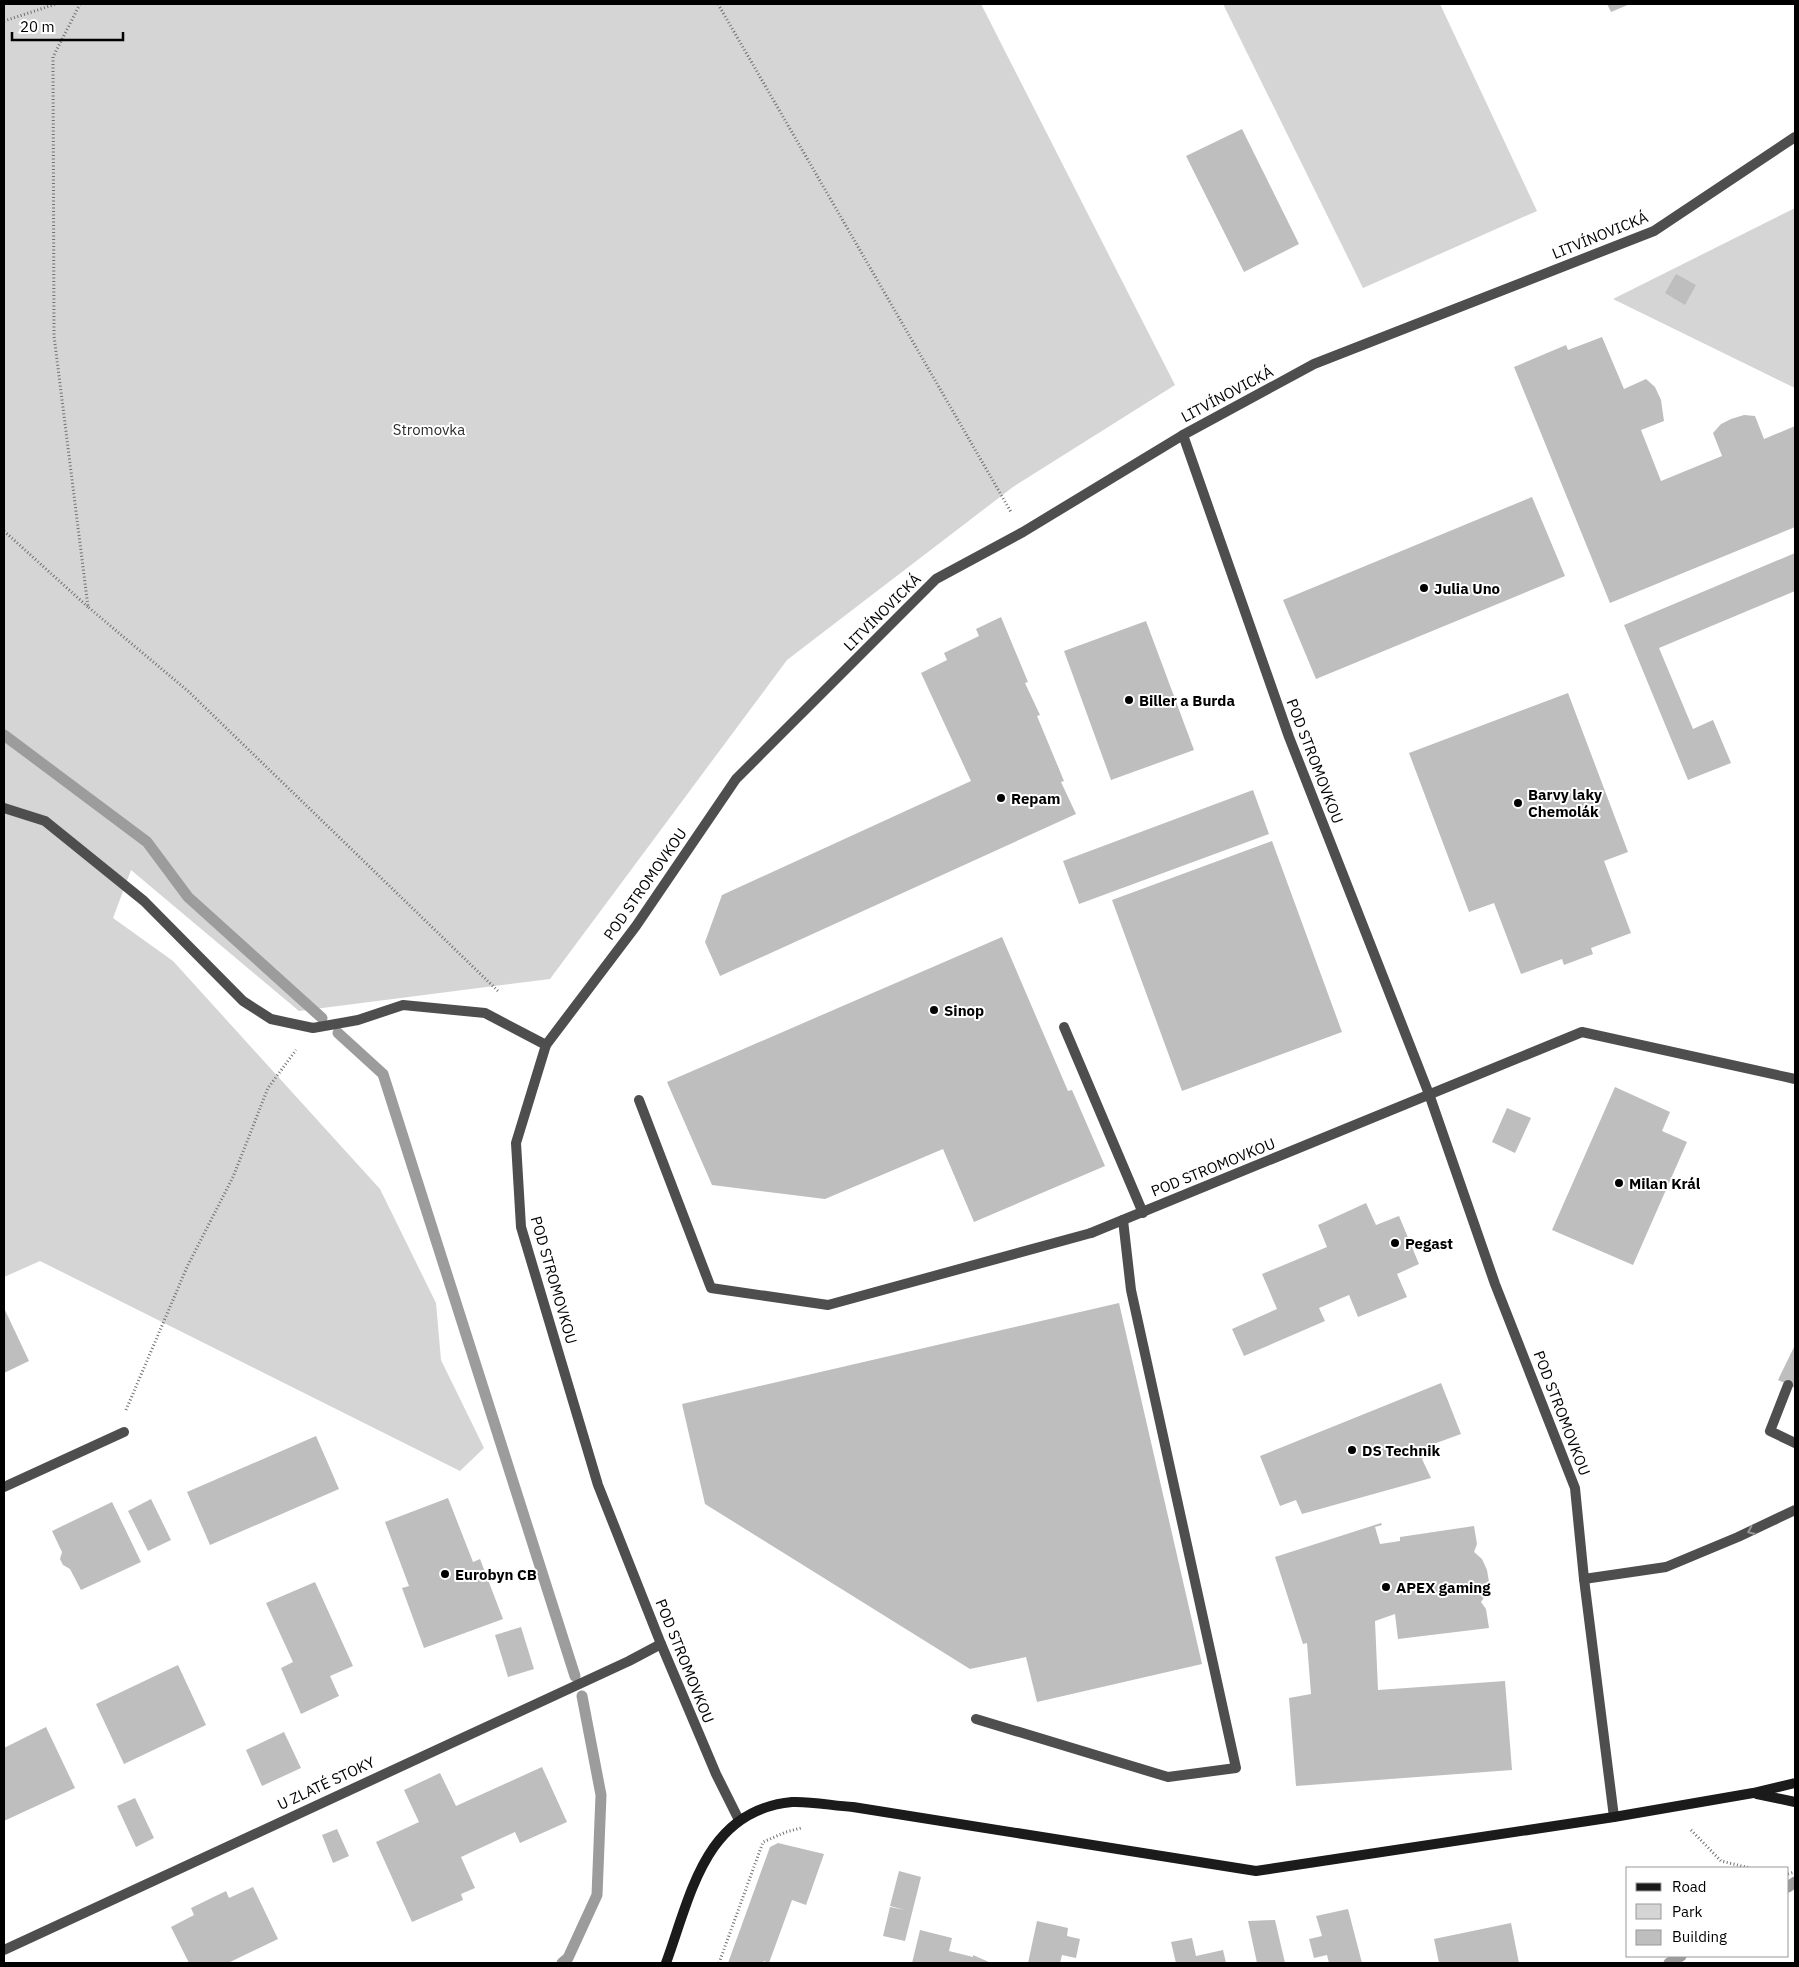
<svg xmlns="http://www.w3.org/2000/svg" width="1799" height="1967" font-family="'IBM Plex Sans',sans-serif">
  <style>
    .green { fill: #d5d5d5 }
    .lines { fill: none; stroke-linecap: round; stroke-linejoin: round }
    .stream { stroke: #9c9c9c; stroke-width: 11 }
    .building { fill: #bebebe }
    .path { stroke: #707070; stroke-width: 3; stroke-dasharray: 1 2.5; stroke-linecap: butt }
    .lane { stroke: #4e4e4e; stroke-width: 10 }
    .street { stroke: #4e4e4e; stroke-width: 10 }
    .secondary { stroke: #1b1b1b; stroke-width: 10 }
    .oneway { stroke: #959595 }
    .poi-dot { fill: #000; stroke: #fff; stroke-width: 2 }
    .labels { text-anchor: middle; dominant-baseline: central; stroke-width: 4; stroke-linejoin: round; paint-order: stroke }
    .street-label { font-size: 15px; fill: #000; stroke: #fff }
    .park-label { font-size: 15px; fill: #2c2c2c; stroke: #fff }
    .poi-label { font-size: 15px; font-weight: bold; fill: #000; stroke: #fff; text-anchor: start }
  </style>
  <rect width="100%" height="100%" fill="#fff"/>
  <g class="green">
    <polygon points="4,4 981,4 1175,385 1013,487 787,660 550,979 299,1011 131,870 113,918 173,961 380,1189 436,1303 441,1360 484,1448 460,1471 40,1261 4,1277"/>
    <polygon points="1223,4 1440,4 1537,211 1363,288"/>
    <polygon points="1795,208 1795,388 1613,299"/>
  </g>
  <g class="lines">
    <g class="stream">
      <polyline points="4,735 147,842 188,897 322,1018"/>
      <polyline points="338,1033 383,1074 575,1676"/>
      <polyline points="1788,1887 1795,1882"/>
      <polyline points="562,1963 568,1958 597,1895 601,1795 582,1696"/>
      <polyline points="1669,1963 1681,1956"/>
    </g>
  </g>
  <g class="building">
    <polygon points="1607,4 1630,4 1611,12"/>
    <polygon points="1242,129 1299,244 1244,272 1186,156"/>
    <polygon points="1676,274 1696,285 1685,305 1665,293"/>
    <polygon points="1602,337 1624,389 1646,379 1655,387 1661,400 1664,421 1641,430 1661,481 1722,456 1713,433 1721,424 1731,419 1744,415 1755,416 1764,439 1795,426 1795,527 1610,603 1514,367 1566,345 1568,350"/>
    <polygon points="1532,497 1565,576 1316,679 1283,600"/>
    <polygon points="1795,553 1795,591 1659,648 1693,729 1713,720 1731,763 1688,780 1624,625"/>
    <polygon points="1001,617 1028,682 1025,683 1040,715 1037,716 1064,781 1061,782 1076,814 720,976 705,942 722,895 971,781 921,673 947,660 944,653 979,636 976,629"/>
    <polygon points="1146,621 1194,750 1111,780 1064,651"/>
    <polygon points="1568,693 1628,852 1604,861 1631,933 1591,948 1593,954 1564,965 1562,959 1521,974 1494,903 1469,912 1409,753"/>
    <polygon points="1253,790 1269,834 1079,904 1063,861"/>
    <polygon points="1272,841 1342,1032 1182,1091 1112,900"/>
    <polygon points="1002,937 1068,1091 1072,1090 1105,1166 974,1222 943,1149 825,1199 712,1185 667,1082"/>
    <polygon points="1615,1087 1670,1112 1662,1131 1687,1142 1633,1265 1552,1230"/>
    <polygon points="1507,1108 1531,1118 1515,1153 1492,1142"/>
    <polygon points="1366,1203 1376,1225 1399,1216 1419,1264 1397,1274 1407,1297 1358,1317 1349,1295 1319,1308 1325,1321 1244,1356 1232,1329 1277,1309 1262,1274 1327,1247 1318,1225"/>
    <polygon points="1119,1303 1202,1664 1037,1702 1026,1657 970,1669 705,1504 682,1404"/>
    <polygon points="4,1308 29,1361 4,1373"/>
    <polygon points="1795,1345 1795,1388 1778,1380"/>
    <polygon points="1441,1383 1461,1434 1428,1446 1429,1451 1422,1459 1431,1478 1302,1514 1296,1500 1280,1506 1260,1456"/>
    <polygon points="316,1436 339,1489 210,1545 187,1492"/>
    <polygon points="448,1498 473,1562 480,1559 503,1619 424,1648 402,1588 409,1586 385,1522"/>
    <polygon points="151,1499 171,1540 148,1551 128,1511"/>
    <polygon points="112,1502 141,1562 81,1590 70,1569 63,1565 60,1559 62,1552 52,1531"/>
    <polygon points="1381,1523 1382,1525 1375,1527 1380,1544 1400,1541 1400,1537 1474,1526 1477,1544 1474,1552 1482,1559 1487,1570 1489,1582 1487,1593 1481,1602 1486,1609 1489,1628 1398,1639 1395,1614 1375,1621 1378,1690 1505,1681 1512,1770 1296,1786 1289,1698 1311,1694 1307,1643 1303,1644 1275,1557"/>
    <polygon points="315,1582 353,1666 330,1676 339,1696 301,1714 281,1668 293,1662 266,1603"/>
    <polygon points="521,1627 534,1669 508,1677 495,1635"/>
    <polygon points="178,1665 206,1725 124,1764 96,1704"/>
    <polygon points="46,1727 75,1788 4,1821 4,1748"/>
    <polygon points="284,1732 301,1768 262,1786 246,1750"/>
    <polygon points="542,1767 567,1822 520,1843 515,1832 461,1857 475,1888 461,1894 463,1900 412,1922 376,1842 419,1822 404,1790 440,1773 456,1806"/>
    <polygon points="135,1798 154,1838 136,1847 117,1806"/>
    <polygon points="337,1829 349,1856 333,1863 322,1835"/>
    <polygon points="778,1843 824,1854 806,1905 792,1900 769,1963 764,1961 763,1963 728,1963 770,1847"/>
    <polygon points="899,1871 921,1877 905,1941 883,1936 890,1907 905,1910 890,1906"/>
    <polygon points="253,1887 278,1939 228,1963 189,1963 171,1927 194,1915 191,1908 226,1891 229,1898"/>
    <polygon points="1348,1909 1362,1963 1329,1963 1327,1955 1314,1958 1309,1939 1322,1936 1316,1916"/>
    <polygon points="1275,1920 1285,1963 1257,1963 1248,1921"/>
    <polygon points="1037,1921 1068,1928 1067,1936 1080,1939 1076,1958 1062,1955 1060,1963 1028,1963"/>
    <polygon points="1511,1923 1519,1963 1439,1963 1434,1939"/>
    <polygon points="920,1930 952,1938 949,1951 973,1957 973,1955 991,1963 912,1963"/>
    <polygon points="1192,1938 1196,1956 1223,1950 1226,1963 1176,1963 1171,1942"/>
  </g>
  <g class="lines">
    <g class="path">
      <polyline points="80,4 53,57 54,336 88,607 188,691 498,991"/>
      <polyline points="718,4 1011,512"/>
      <polyline points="4,21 56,4"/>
      <polyline points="4,531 88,607"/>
      <polyline points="126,1410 187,1267 233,1177 268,1088 296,1050"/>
      <polyline points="1691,1830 1721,1861 1750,1868"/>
      <polyline points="1788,1874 1795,1872"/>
      <polyline points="719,1963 763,1842 786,1832 801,1828"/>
    </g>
    <g class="lane">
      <polyline points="4,808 45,821 144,901 243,1001 271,1019 313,1028 358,1020 403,1005 485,1013 546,1045"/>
      <polyline points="1064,1027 1143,1213"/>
      <polyline points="639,1100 711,1288 828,1305 1091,1233"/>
      <polyline points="1788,1385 1770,1431 1795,1443"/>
      <polyline points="1584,1579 1666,1567 1738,1537 1795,1510"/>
      <polyline points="976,1719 1168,1777 1236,1768 1131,1290 1123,1220"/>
    </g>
    <g class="street">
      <polyline points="1183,435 1289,737 1429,1094 1495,1284 1575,1488 1584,1579 1614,1817"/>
      <polyline points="1091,1233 1582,1032 1795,1079"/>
      <polyline points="4,1487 124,1432"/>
      <polyline points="739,1820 716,1774 661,1644 598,1485 521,1227 516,1143 546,1045 636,926 736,779 936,579 1023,532 1183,435 1314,364 1654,231 1795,137"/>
      <polyline points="4,1950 629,1661 661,1644"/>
    </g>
    <g class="secondary">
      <polyline points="1757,1794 1795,1802"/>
      <path d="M666,1963C691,1895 705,1810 792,1802C811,1801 834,1806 853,1807L1256,1871L1614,1817L1753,1793L1795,1783"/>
    </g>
  </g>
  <defs><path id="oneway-chevron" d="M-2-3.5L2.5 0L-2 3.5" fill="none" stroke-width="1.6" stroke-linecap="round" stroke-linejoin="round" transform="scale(1.25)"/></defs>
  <use class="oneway" href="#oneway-chevron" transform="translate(1751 1531) rotate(155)"/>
  <g class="poi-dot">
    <circle cx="1424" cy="588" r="5"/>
    <circle cx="1129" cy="700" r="5"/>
    <circle cx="1001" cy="798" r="5"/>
    <circle cx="1518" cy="803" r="5"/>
    <circle cx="934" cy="1010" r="5"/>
    <circle cx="1619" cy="1183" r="5"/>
    <circle cx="1395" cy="1243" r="5"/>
    <circle cx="1352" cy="1450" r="5"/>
    <circle cx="445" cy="1574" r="5"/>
    <circle cx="1386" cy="1587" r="5"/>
  </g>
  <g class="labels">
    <g class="street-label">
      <text transform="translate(1600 235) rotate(-22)">LITVÍNOVICKÁ</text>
      <text transform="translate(1227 394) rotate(-28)">LITVÍNOVICKÁ</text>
      <text transform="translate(882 612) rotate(-45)">LITVÍNOVICKÁ</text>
      <text transform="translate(1315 761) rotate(69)">POD STROMOVKOU</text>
      <text transform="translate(645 884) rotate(-55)">POD STROMOVKOU</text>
      <text transform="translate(1213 1167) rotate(-22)">POD STROMOVKOU</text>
      <text transform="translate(554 1280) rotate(74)">POD STROMOVKOU</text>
      <text transform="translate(1562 1413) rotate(69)">POD STROMOVKOU</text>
      <text transform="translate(685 1661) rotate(68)">POD STROMOVKOU</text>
      <text transform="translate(326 1783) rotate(-25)">U ZLATÉ STOKY</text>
    </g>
    <g class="park-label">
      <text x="429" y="429">Stromovka</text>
    </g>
    <g class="poi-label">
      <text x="1434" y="588">Julia Uno</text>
      <text x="1139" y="700">Biller a Burda</text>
      <text x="1528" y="794">Barvy laky<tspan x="1528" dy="17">Chemolák</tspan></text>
      <text x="1011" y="798">Repam</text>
      <text x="944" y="1010">Sinop</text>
      <text x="1629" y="1183">Milan Král</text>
      <text x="1405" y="1243">Pegast</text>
      <text x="1362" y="1450">DS Technik</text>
      <text x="455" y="1574">Eurobyn CB</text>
      <text x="1396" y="1587">APEX gaming</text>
    </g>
  </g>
  <rect width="1799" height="1967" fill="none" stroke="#000000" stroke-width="10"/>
  <rect x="1626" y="1867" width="162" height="90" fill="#ffffff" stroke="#999999"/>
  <rect x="1636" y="1883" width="25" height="8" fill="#1b1b1b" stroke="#999999"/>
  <text x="1672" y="1892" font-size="15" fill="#000000">Road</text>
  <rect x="1636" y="1904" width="25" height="15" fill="#d5d5d5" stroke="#999999"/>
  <text x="1672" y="1917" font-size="15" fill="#000000">Park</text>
  <rect x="1636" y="1930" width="25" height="15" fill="#bebebe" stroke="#999999"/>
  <text x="1672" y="1942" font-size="15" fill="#000000">Building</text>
  <path d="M12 32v8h111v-8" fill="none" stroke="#000000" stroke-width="2.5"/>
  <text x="20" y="32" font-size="15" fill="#000000" stroke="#ffffff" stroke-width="4" paint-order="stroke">20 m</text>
</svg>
